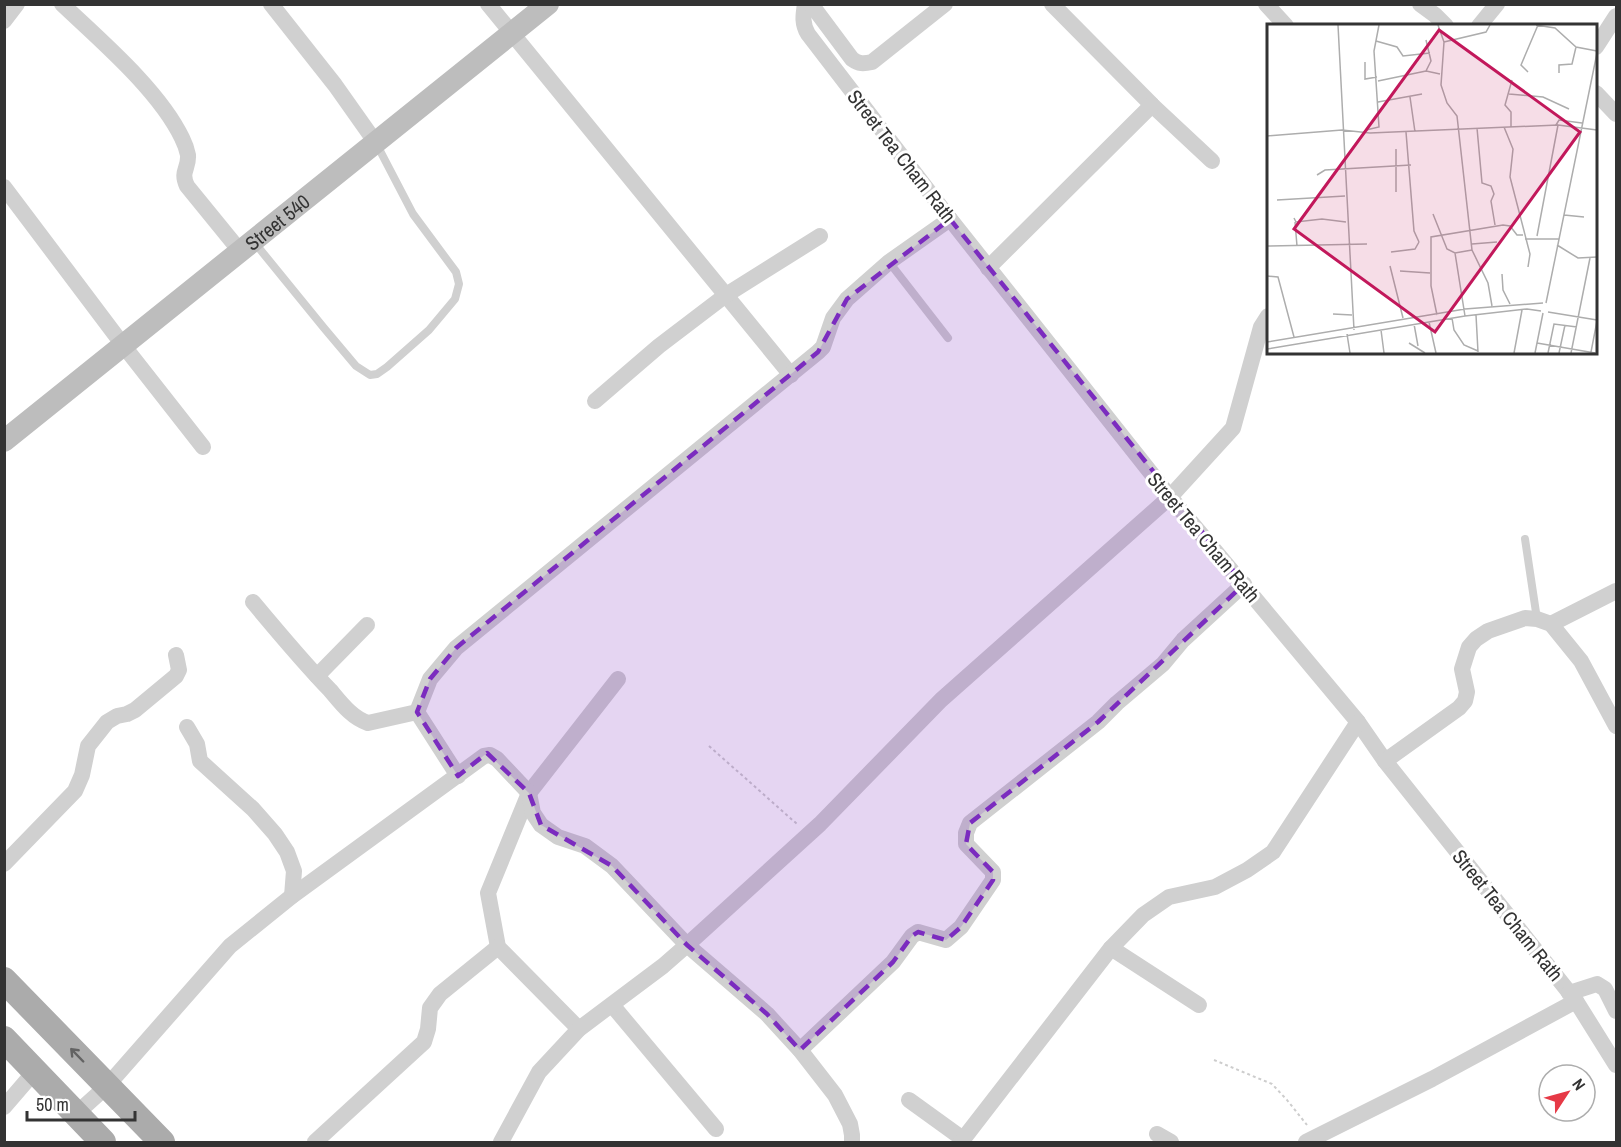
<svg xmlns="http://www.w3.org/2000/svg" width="1621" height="1147" font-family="'Archivo Narrow',sans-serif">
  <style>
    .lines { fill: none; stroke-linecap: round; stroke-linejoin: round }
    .path { stroke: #cdcdcd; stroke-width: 2; stroke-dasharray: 3 3; stroke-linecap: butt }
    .lane { stroke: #d0d0d0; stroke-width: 8 }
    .street { stroke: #d0d0d0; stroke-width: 16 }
    .secondary { stroke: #bdbdbd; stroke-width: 22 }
    .primary { stroke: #ababab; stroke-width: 26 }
    .oneway { stroke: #636363 }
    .marked { fill: #7b2cbf; fill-opacity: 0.2; stroke: #7b2cbf; stroke-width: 4.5; stroke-dasharray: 12 8; stroke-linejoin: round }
    .labels { text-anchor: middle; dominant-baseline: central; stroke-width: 6; stroke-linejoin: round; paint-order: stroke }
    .street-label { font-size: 20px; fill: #333; stroke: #fff }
    .inset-road { fill: none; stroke: #adadad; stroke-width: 1.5 }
    .view { fill: #c2185b; fill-opacity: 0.15; stroke: #c2185b; stroke-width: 3 }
    .inset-edge { fill: none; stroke: #333; stroke-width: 3 }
  </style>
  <rect width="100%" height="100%" fill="#fff"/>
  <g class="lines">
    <g class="path">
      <polyline points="709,746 797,824"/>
      <polyline points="1214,1060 1272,1084 1287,1100 1307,1125"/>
    </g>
    <g class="lane">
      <polyline points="254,242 324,328 356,366 370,375 377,374 387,367 429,330 455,299 459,284 456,272 413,214 376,143"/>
      <polyline points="889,262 948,338"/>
      <polyline points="1525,539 1537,619"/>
    </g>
    <g class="street">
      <path d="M62,4C100,40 159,90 182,138C184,142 187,150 188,155C189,169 180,171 187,186L240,251"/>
      <polyline points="271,4 335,85 376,143"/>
      <polyline points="488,4 791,375"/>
      <path d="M805,4C803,16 802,24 808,34L950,219L1170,497L1358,722L1385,761L1576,1001L1616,1065"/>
      <path d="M811,4L852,59C859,64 863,64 872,62L945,4"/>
      <polyline points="1052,4 1152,105 1212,161"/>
      <polyline points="1266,4 1286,26"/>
      <polyline points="1420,4 1435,15 1446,26"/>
      <polyline points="4,21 17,4"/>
      <polyline points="1479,26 1497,4"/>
      <polyline points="1596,47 1616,16"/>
      <polyline points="1596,93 1616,114"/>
      <polyline points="4,187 123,345 203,447"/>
      <polyline points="988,268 1152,105"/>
      <polyline points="595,401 659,346 726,295 820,236"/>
      <path d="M253,602C278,632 303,662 330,690C341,703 352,718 368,723L417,712"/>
      <polyline points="1551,624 1616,591"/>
      <polyline points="317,676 367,625"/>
      <polyline points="417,712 430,679 456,648 818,352 823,347 833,318 847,299 889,262 950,219"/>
      <polyline points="417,712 458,776"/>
      <polyline points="187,727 197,744 200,761 253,809 275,834 287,852 294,871 292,896"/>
      <polyline points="1385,761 1459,708 1465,701 1467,692 1462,669 1469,647 1476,639 1488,631 1525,618 1537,619 1551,624 1581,661 1616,726"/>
      <polyline points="4,864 75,791 82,775 88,746 107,722 117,716 127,714 135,710 176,676 179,670 176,655"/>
      <polyline points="1111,948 1199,1005"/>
      <polyline points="1569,993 1597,984 1605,989 1616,1011"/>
      <polyline points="612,1005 716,1129"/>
      <polyline points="579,1029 498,947 488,893 529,793 618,679"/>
      <polyline points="800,1050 893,962 912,936 918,932 946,940 961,927 993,880 993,872 966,844 966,833 970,823 1098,722 1117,703 1163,664 1183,640 1244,584"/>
      <polyline points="909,1100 963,1139"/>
      <polyline points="4,1107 35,1071"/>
      <polyline points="76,1114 107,1086 230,946 292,896 484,756 490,755 497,759 529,793 533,813 541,825 558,837 585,846 612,866 687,945 767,1014 800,1050 835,1095 850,1124 852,1135 852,1142"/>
      <polyline points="1157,1134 1171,1142"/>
      <polyline points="315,1142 424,1042 428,1029 430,1008 440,994 498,947"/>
      <polyline points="501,1142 539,1072 579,1029 663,966 687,945 820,824 941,700 1170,497 1233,428 1261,327 1268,316"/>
      <polyline points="961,1142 1111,948 1143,915 1169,897 1215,887 1247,870 1273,852 1358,722"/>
      <polyline points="1306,1142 1432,1079 1576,1001"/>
    </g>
    <path class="secondary" id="s1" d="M4,441L548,4"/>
    <g class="primary">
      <polyline points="4,980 162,1142"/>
      <polyline points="4,1039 103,1142"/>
    </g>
  </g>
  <defs><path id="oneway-shaft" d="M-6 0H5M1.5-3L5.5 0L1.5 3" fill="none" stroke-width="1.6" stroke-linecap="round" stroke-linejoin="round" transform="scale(1.5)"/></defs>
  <use class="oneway" href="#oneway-shaft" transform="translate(77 1055) rotate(-134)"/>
  <path class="marked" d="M950,219L1244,584L1098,722L970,823L966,844L993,872V880L961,927L946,940L918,932L912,936L893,962L800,1050L767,1014L687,945L612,866L541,825L529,793L487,753L458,776L417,712L430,679L456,648L818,352L847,299Z"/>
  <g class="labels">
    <g class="street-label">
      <text transform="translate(902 156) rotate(52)">Street Tea Cham Rath</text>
      <text stroke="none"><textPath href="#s1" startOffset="350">Street 540</textPath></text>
      <text transform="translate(1204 537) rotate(50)">Street Tea Cham Rath</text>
      <text transform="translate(1508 915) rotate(51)">Street Tea Cham Rath</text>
    </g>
  </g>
  <g transform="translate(1267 24)">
    <rect width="330" height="330" fill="#fff"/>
    <path class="inset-road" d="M71,1L87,306M171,1L177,18L174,61L180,79L190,92L205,226L221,259L225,282M269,1L288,4L309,23L330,27M159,16L164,37L159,47L173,50M109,17L130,23L136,32L163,29M177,18L219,8L223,1M98,38V55L110,53M261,48L254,41L271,1M292,49V41L305,40L309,23M111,57L159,47M242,70L276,73L302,85M143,73L148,108M111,78L155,70M289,101L292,96L315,99M237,103L246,125L243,153L263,230L261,243M244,103V88L238,81L245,56M210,104L215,159L224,162L227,170L224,177L228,201M99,106L112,103L107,27L112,1M139,108L147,207L152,218M0,112L75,106L103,109L291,101L330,106M129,125V168M50,151L58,146L144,141M10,176L78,172M166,190L180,225L188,229L205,226M297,191L317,193M27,194L29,198L55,195L79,198M28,198L30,222M270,212L291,101M258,215H292M205,220L230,218M290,221L311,234L330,233M0,222L100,220M124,228L148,225L152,218M188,229L198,292M123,242L136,294M133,247L163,249M235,250L236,266L243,280M0,252L11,253L27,313M279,279L330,29M281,288L330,296M66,290L85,291M170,291L164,262V213L236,201L243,202L250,211H256M209,291L211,328M185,294L187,306L197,321L211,327M162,298L169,329M147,300L151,322M114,306L117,329M80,310L83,329M0,318L198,285L276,279M142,319L158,329M270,319L328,329M0,325L198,292L260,285L274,287M324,328L330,297M247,329L255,286M268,329L276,289M281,329L287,300L310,303M292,329L298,301M304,329L323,234"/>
    <path class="view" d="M172,6L313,108L168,308L27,205Z"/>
    <rect width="330" height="330" class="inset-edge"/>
  </g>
  <rect width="1621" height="1147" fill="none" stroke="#333333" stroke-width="12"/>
  <g transform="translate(1567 1093) rotate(54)"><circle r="28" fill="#ffffff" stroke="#adadad" stroke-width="1.5"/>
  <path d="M0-4.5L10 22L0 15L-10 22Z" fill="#e63946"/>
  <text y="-9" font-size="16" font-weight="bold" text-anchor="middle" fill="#333333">N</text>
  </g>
  <path d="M27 1111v9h108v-9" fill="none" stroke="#333333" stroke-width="3"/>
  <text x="36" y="1111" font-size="18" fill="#333333" stroke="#ffffff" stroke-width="4.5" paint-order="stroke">50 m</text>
</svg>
